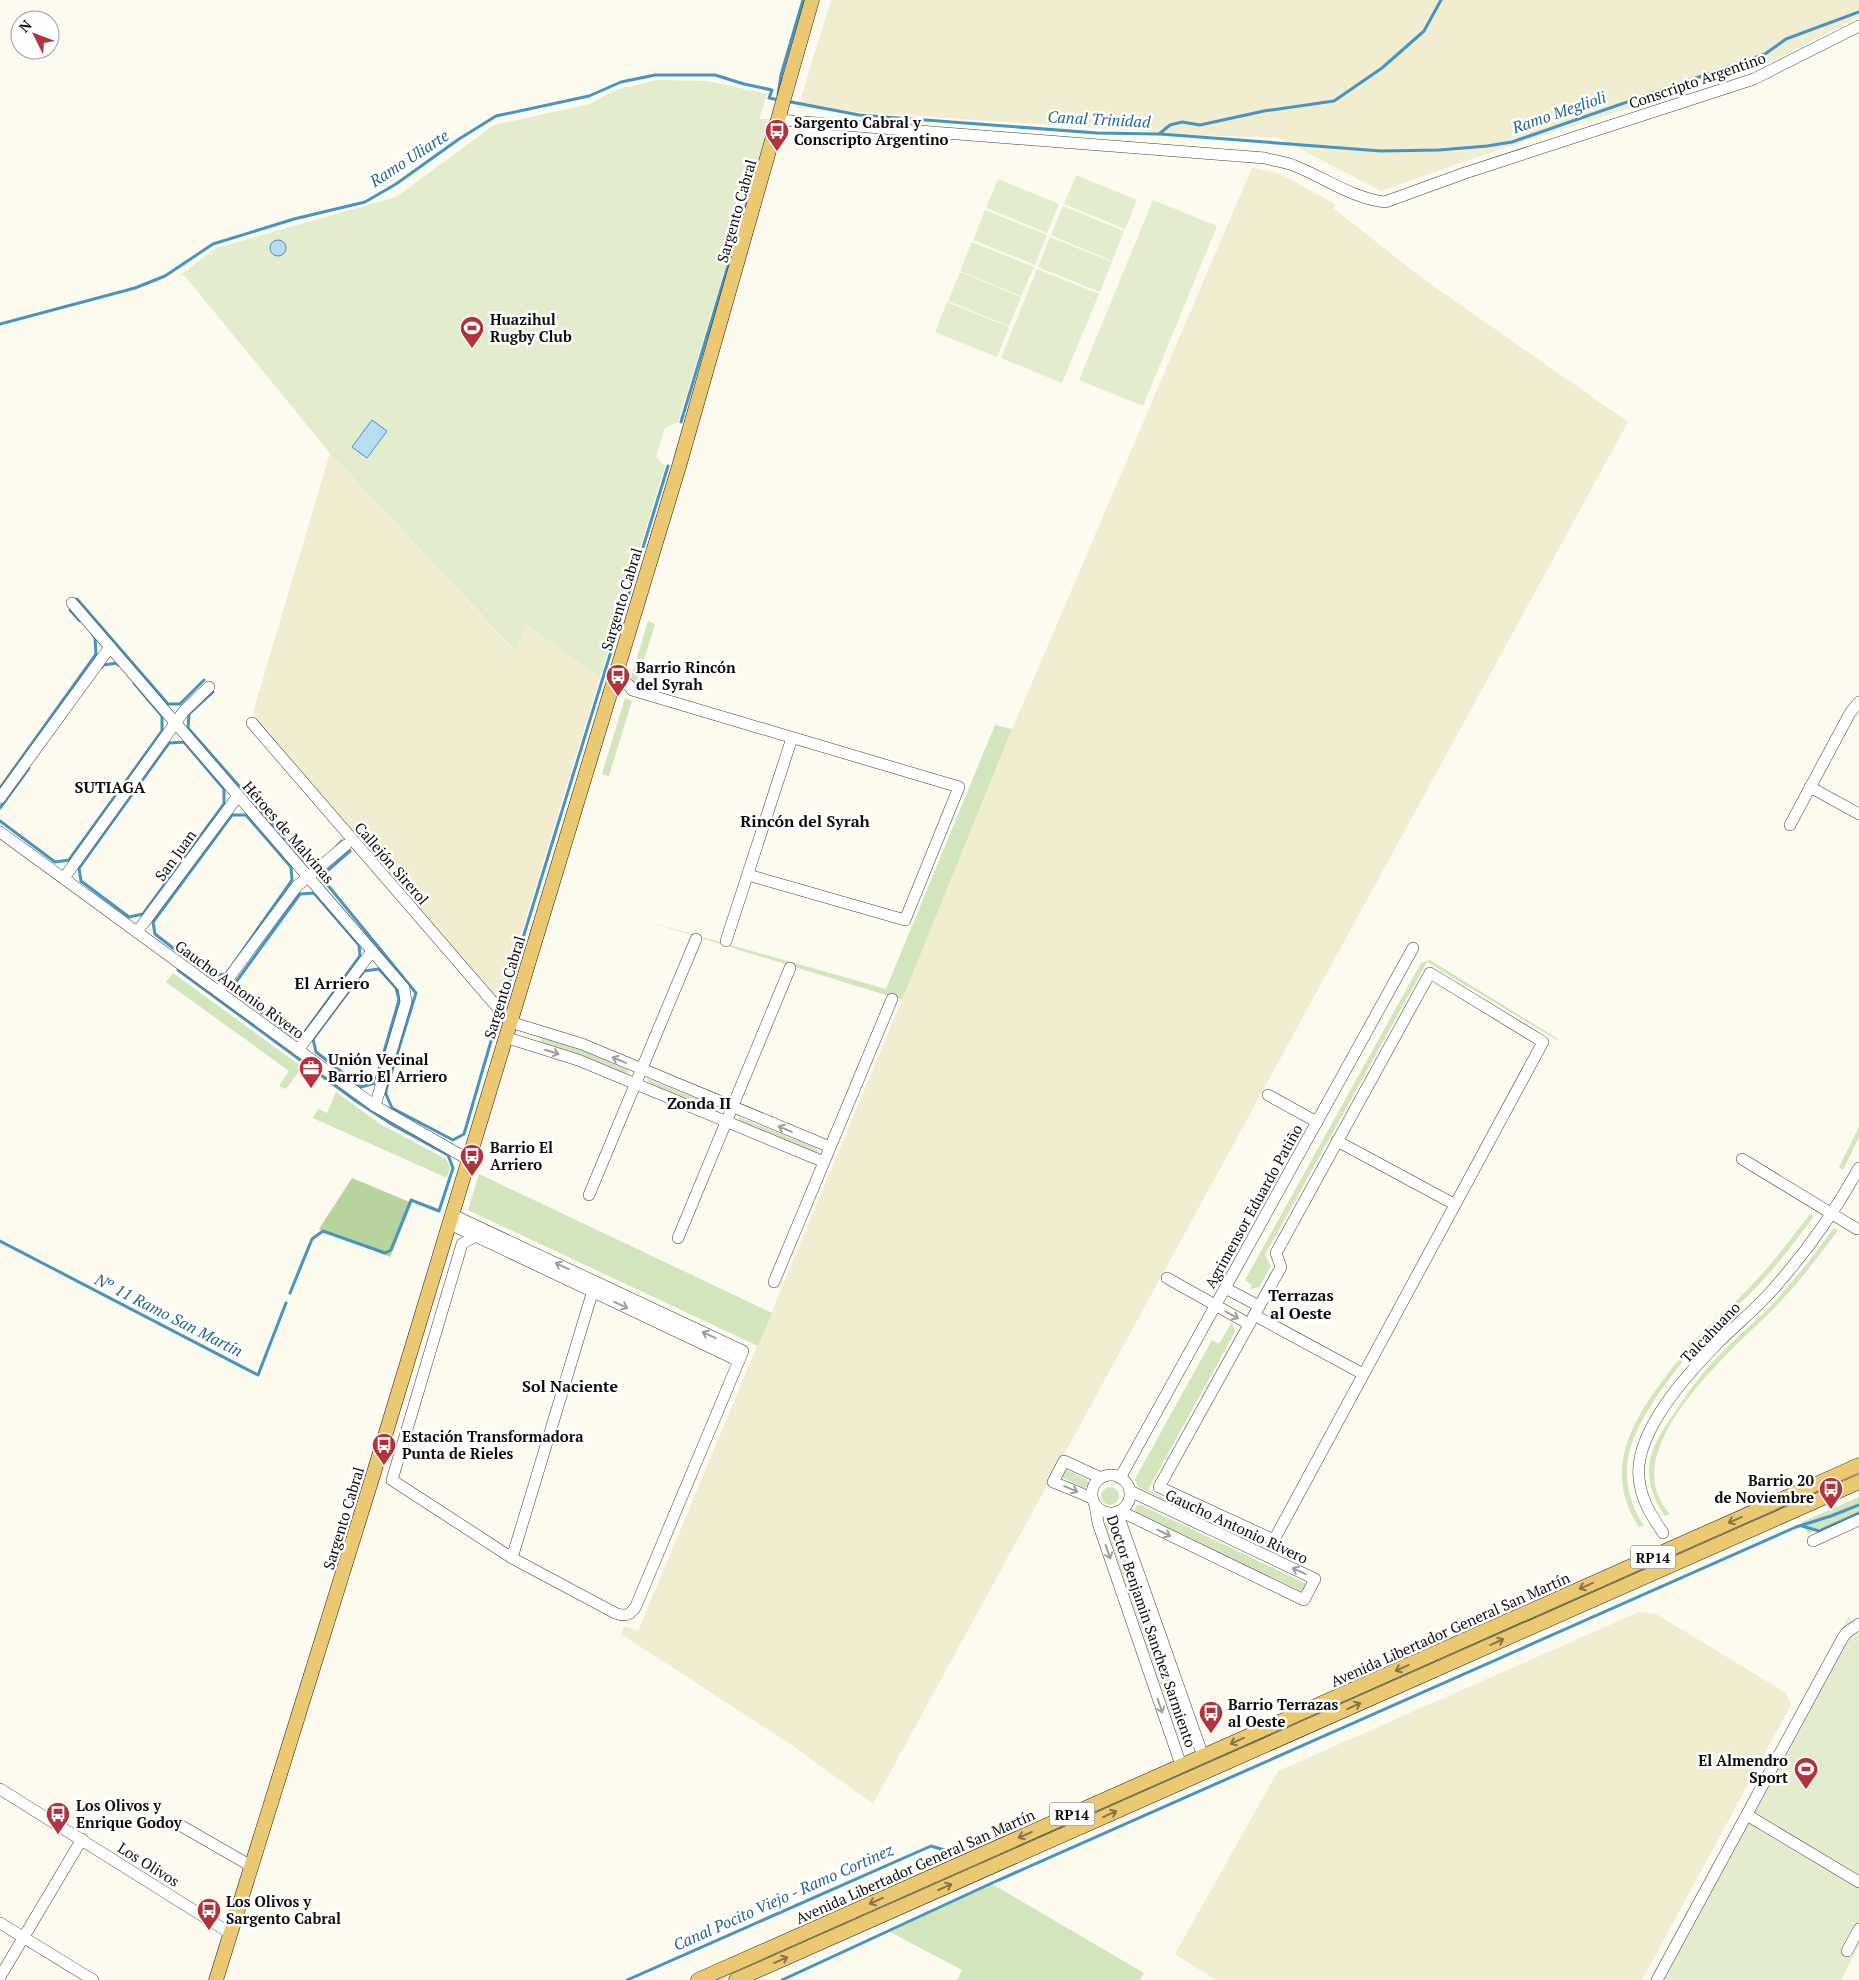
<svg xmlns="http://www.w3.org/2000/svg" width="1859" height="1980" font-family="'PT Serif',serif">
  <style>
    .farmland { fill: #f1edd1 }
    .green { fill: #d3e5bc }
    .forest { fill: #b8d49d }
    .pitch { fill: #e3edcd }
    .water { fill: #b9ddf0; stroke: #4794c0 }
    .lines { fill: none; stroke-linecap: round; stroke-linejoin: round }
    .stream { stroke: #4794c0; stroke-width: 3 }
    .minor-casing { stroke: #404040; stroke-width: 12 }
    .major-casing { stroke: #1e1e1e; stroke-width: 15 }
    .minor { stroke: #fff; stroke-width: 11 }
    .major { stroke: #ebc972; stroke-width: 14 }
    .oneway { stroke: #9e9e9e }
    .oneway2 { stroke: #877445 }
    .labels { text-anchor: middle; dominant-baseline: central; stroke-width: 5; stroke-linejoin: round; paint-order: stroke }
    .shield { fill: #fff; stroke: #565656; stroke-width: 1 }
    .shield-label { font-size: 14px; font-weight: bold; fill: #0d0d0d }
    .street-label { font-size: 15px; fill: #0d0d0d; stroke: #fff }
    .poi-label { font-size: 15px; font-weight: bold; fill: #0d0d0d; stroke: #fff; text-anchor: start }
    .water-label { font-size: 16px; font-style: italic; fill: #236693; stroke: #fff }
    .neighbourhood-label { font-size: 16px; font-weight: bold; fill: #0d0d0d; stroke: #fff }
  </style>
  <rect width="100%" height="100%" fill="#fdfaef"/>
  <g class="farmland">
    <polygon points="831,0 1859,0 1859,17 1767,64 1483,155 1381,191 1277,137 1217,136 798,108"/>
    <polygon points="1252,168 1278,173 1335,204 1333,208 1422,278 1628,422 873,1804 793,1746 621,1634 624,1626 638,1631 904,995 1012,729"/>
    <polygon points="330,453 514,651 527,625 600,678 500,1002 255,718 253,712"/>
    <polygon points="1639,1612 1656,1614 1786,1693 1791,1705 1642,1980 1216,1980 1175,1954 1278,1771"/>
  </g>
  <g class="green">
    <polygon points="648,621 655,624 637,683 630,681"/>
    <polygon points="625,698 632,701 609,776 602,774"/>
    <polygon points="995,725 1012,729 902,1000 646,921 886,989"/>
    <polygon points="1430,960 1558,1039 1557,1040 1427,962 1265,1255 1271,1266 1259,1287 1250,1289 1252,1285 1245,1280 1421,963"/>
    <polygon points="173,973 302,1067 286,1089 279,1086 289,1071 166,982"/>
    <polygon points="543,1038 581,1050 628,1070 629,1073 627,1074 579,1054 542,1043 540,1041"/>
    <polygon points="648,1079 719,1107 720,1110 717,1112 649,1083"/>
    <polygon points="336,1092 380,1124 446,1159 450,1167 447,1178 313,1118 318,1109 327,1113"/>
    <polygon points="739,1117 816,1148 818,1151 816,1153 739,1121"/>
    <polygon points="1859,1127 1859,1137 1843,1170 1839,1167"/>
    <polygon points="479,1174 772,1313 758,1346 468,1210"/>
    <path d="M1810,1214L1814,1216C1795,1242 1776,1267 1754,1290C1740,1304 1725,1317 1710,1331C1690,1351 1673,1373 1657,1396C1628,1440 1613,1477 1644,1526L1639,1527C1605,1476 1627,1429 1660,1384C1674,1365 1689,1346 1706,1329C1720,1315 1736,1302 1750,1287C1772,1264 1791,1239 1810,1214Z"/>
    <path d="M1834,1228L1838,1230C1819,1256 1800,1281 1778,1304C1738,1346 1610,1449 1670,1514L1665,1516C1655,1502 1649,1487 1649,1470C1649,1451 1660,1434 1671,1418C1687,1393 1704,1370 1725,1349C1737,1337 1751,1325 1764,1313C1790,1286 1812,1258 1834,1228Z"/>
    <polygon points="1232,1322 1235,1332 1148,1490 1279,1552 1278,1554 1138,1487 1135,1479 1212,1340 1219,1344"/>
    <polygon points="1059,1466 1087,1480 1090,1485 1084,1488 1054,1474"/>
    <circle cx="1110" cy="1496" r="9"/>
    <polygon points="1820,1488 1822,1492 1465,1649 1464,1646"/>
    <polygon points="1859,1497 1859,1512 1808,1534 1802,1522"/>
    <polygon points="1137,1505 1141,1505 1313,1587 1309,1595 1137,1513 1134,1509"/>
    <polygon points="1110,1521 1115,1523 1180,1715 1179,1719 1177,1720 1172,1718 1106,1526"/>
    <polygon points="1438,1658 1439,1662 979,1866 977,1862"/>
    <polygon points="974,1863 976,1867 722,1980 710,1980"/>
    <polygon points="992,1884 1144,1973 1140,1980 957,1980 962,1970 890,1932"/>
  </g>
  <polygon class="forest" points="352,1178 412,1203 390,1257 319,1229"/>
  <g class="pitch">
    <polygon points="657,80 707,81 767,94 759,119 771,119 678,422 665,428 656,457 665,466 600,678 527,625 515,651 330,453 184,275 179,276 216,248 396,197 494,125 590,104 615,90"/>
    <polygon points="1076,175 1137,200 1125,229 1064,204"/>
    <polygon points="998,179 1059,204 1047,233 986,208"/>
    <polygon points="1153,200 1217,226 1143,406 1079,380"/>
    <polygon points="1063,206 1124,231 1112,261 1051,235"/>
    <polygon points="985,210 1047,235 1035,265 973,240"/>
    <polygon points="1050,237 1112,262 1100,292 1038,267"/>
    <polygon points="972,242 1034,267 1021,296 960,271"/>
    <polygon points="1037,269 1099,294 1062,383 1001,358"/>
    <polygon points="960,272 1021,297 1009,326 948,301"/>
    <polygon points="947,302 1009,327 997,357 935,332"/>
    <polygon points="1849,1616 1859,1634 1859,1945 1841,1980 1649,1980"/>
  </g>
  <g class="water">
    <circle cx="278" cy="248" r="8"/>
    <polygon points="372,420 387,431 367,458 352,447"/>
  </g>
  <g class="lines">
    <g class="stream">
      <polyline points="778,95 781,75 803,0"/>
      <polyline points="786,101 859,115 1097,133 1159,134 1170,125 1182,122 1200,125 1264,111 1334,101 1382,68 1424,31 1441,0"/>
      <polyline points="1160,134 1381,151 1439,150 1487,146 1512,142 1765,54 1786,39 1859,12"/>
      <polyline points="0,324 135,288 165,276 213,244 294,219 365,202 396,184 459,139 496,116 589,96 621,82 655,75 715,75 744,84 772,90 769,98 780,100"/>
      <polyline points="681,422 753,183"/>
      <polyline points="77,599 168,704 180,704 204,680"/>
      <polyline points="70,610 80,621"/>
      <polyline points="102,667 103,665 117,663 118,665"/>
      <polyline points="213,692 189,714 188,728 304,860 320,861"/>
      <polygon points="184,742 224,789 224,804 143,914 129,917 81,881 79,868 169,743"/>
      <polyline points="0,788 96,654 95,638 93,635"/>
      <polyline points="0,808 29,768"/>
      <polygon points="232,815 246,815 291,867 292,880 226,974 209,976 155,934 153,922"/>
      <polyline points="0,821 55,862 69,860 162,731 162,716 134,683"/>
      <polyline points="336,847 342,841"/>
      <polyline points="350,851 327,871 326,883 416,993 386,1090 386,1094 392,1108 453,1140 464,1134 498,1017"/>
      <polygon points="314,893 359,945 360,956 304,1033 291,1035 238,995 236,982 300,894"/>
      <polygon points="379,969 396,988 399,1000 375,1083 361,1087 316,1052 313,1039 364,971"/>
      <polyline points="178,970 356,1101 393,1125 448,1155 453,1168 439,1211 411,1200 391,1250 385,1253 323,1231 312,1239 290,1293"/>
      <polyline points="503,1003 668,466"/>
      <polyline points="0,1241 258,1375 286,1303"/>
      <polyline points="1802,1526 1819,1531 1859,1513"/>
      <polyline points="627,1980 931,1846 951,1852"/>
      <polyline points="782,1980 992,1883 1796,1527 1831,1516 1859,1505"/>
    </g>
    <defs>
      <g id="minor">
        <path d="M779,120L1265,158C1275,161 1286,162 1295,166C1325,178 1352,198 1385,202L1465,173L1754,79L1859,26"/>
        <polyline points="72,603 404,988 406,1002 375,1106"/>
        <polyline points="614,681 629,685 632,690 959,787 905,920 748,875"/>
        <polyline points="252,723 510,1022 582,1044 830,1147"/>
        <polyline points="1810,787 1859,814"/>
        <polyline points="0,798 110,647"/>
        <polyline points="1790,825 1850,713 1859,702"/>
        <polyline points="0,832 375,1106 469,1160"/>
        <polyline points="64,878 184,711 209,687"/>
        <polyline points="137,932 238,796"/>
        <polyline points="726,941 792,738"/>
        <polygon points="1430,973 1543,1042 1274,1540 1159,1487 1281,1267 1276,1253"/>
        <polyline points="219,991 297,886 346,845"/>
        <polyline points="505,1037 578,1060 824,1162"/>
        <polyline points="298,1050 372,951"/>
        <polyline points="1268,1095 1317,1122"/>
        <polyline points="1337,1141 1454,1204"/>
        <polyline points="1742,1159 1857,1229"/>
        <polyline points="589,1195 696,939"/>
        <path d="M453,1215L743,1351L636,1606C631,1615 625,1617 615,1613L512,1558L392,1480L462,1244L475,1236"/>
        <polyline points="450,1224 739,1361"/>
        <polyline points="678,1238 790,968"/>
        <polyline points="1167,1278 1249,1324"/>
        <polyline points="774,1282 892,999"/>
        <polyline points="1225,1288 1259,1306"/>
        <polyline points="1254,1315 1363,1374"/>
        <circle cx="1111" cy="1494" r="19"/>
        <polyline points="1120,1478 1413,948"/>
        <polyline points="1092,1498 1053,1482 1064,1461 1101,1478"/>
        <polyline points="1095,1505 1098,1523 1181,1765"/>
        <polyline points="1120,1511 1304,1600 1315,1579 1130,1491"/>
        <polyline points="1117,1512 1203,1756"/>
        <path d="M1663,1533C1651,1515 1641,1500 1639,1478C1634,1431 1689,1372 1720,1341C1735,1326 1752,1312 1766,1297C1803,1257 1833,1215 1859,1168"/>
        <polyline points="1813,1541 1859,1520"/>
        <polyline points="512,1558 594,1287"/>
        <polyline points="0,1789 230,1933"/>
        <polyline points="1747,1815 1859,1882"/>
        <polyline points="178,1824 251,1866"/>
        <polyline points="0,1923 93,1980"/>
        <polyline points="1847,1951 1859,1929"/>
        <polyline points="0,1977 82,1839"/>
        <polyline points="1657,1980 1842,1639 1846,1633 1859,1624"/>
      </g>
      <g id="major">
        <polyline points="216,1980 375,1469 680,463 812,0"/>
        <polyline points="698,1980 1859,1465"/>
        <polyline points="736,1980 1859,1482"/>
      </g>
    </defs>
    <use href="#minor" class="minor-casing"/>
    <use href="#major" class="major-casing"/>
    <use href="#minor" class="minor"/>
    <use href="#major" class="major"/>
  </g>
  <defs><path id="oneway-shaft" d="M-6 0H5M1.5-3L5.5 0L1.5 3" fill="none" stroke-width="1.6" stroke-linecap="round" stroke-linejoin="round" transform="scale(1.25)"/></defs>
  <g class="oneway">
    <use href="#oneway-shaft" transform="translate(552 1052) rotate(17)"/>
    <use href="#oneway-shaft" transform="translate(619 1060) rotate(-157)"/>
    <use href="#oneway-shaft" transform="translate(785 1129) rotate(-157)"/>
    <use href="#oneway-shaft" transform="translate(562 1266) rotate(-155)"/>
    <use href="#oneway-shaft" transform="translate(621 1305) rotate(25)"/>
    <use href="#oneway-shaft" transform="translate(1232 1315) rotate(29)"/>
    <use href="#oneway-shaft" transform="translate(709 1335) rotate(-155)"/>
    <use href="#oneway-shaft" transform="translate(1071 1489) rotate(23)"/>
    <use href="#oneway-shaft" transform="translate(1164 1533) rotate(26)"/>
    <use href="#oneway-shaft" transform="translate(1108 1552) rotate(71)"/>
    <use href="#oneway-shaft" transform="translate(1299 1571) rotate(-155)"/>
    <use href="#oneway-shaft" transform="translate(1160 1706) rotate(71)"/>
  </g>
  <g class="oneway2">
    <use href="#oneway-shaft" transform="translate(1735 1520) rotate(156)"/>
    <use href="#oneway-shaft" transform="translate(1586 1586) rotate(156)"/>
    <use href="#oneway-shaft" transform="translate(1497 1642) rotate(-24)"/>
    <use href="#oneway-shaft" transform="translate(1402 1668) rotate(156)"/>
    <use href="#oneway-shaft" transform="translate(1354 1706) rotate(-24)"/>
    <use href="#oneway-shaft" transform="translate(1237 1741) rotate(156)"/>
    <use href="#oneway-shaft" transform="translate(1110 1814) rotate(-24)"/>
    <use href="#oneway-shaft" transform="translate(1025 1835) rotate(156)"/>
    <use href="#oneway-shaft" transform="translate(945 1887) rotate(-24)"/>
    <use href="#oneway-shaft" transform="translate(876 1901) rotate(156)"/>
    <use href="#oneway-shaft" transform="translate(781 1960) rotate(-24)"/>
  </g>
  <defs>
    <symbol id="bus-pin" viewBox="-11 -11 22 30"><path d="M0 17L-7.5 6A9.5 9.5 0 1 1 7.5 6Z" fill="#b0333e" stroke="#fff"/><path d="M-5-6H5V4H4V6H2V4H-2V6H-4V4H-5ZM-3.5-4V0h7V-4ZM-3.5 1.2v1.5H-2V1.2ZM2 1.2v1.5H3.5V1.2Z" fill="#fff"/></symbol>
    <symbol id="stadium-pin" viewBox="-11 -11 22 30"><path d="M0 17L-7.5 6A9.5 9.5 0 1 1 7.5 6Z" fill="#b0333e" stroke="#fff"/><path d="M0-5a6.5 5 0 1 0 0 10a6.5 5 0 1 0 0-10ZM-3.5-1.8h7v3.6h-7Z" fill="#fff"/></symbol>
    <symbol id="office-pin" viewBox="-11 -11 22 30"><path d="M0 17L-7.5 6A9.5 9.5 0 1 1 7.5 6Z" fill="#b0333e" stroke="#fff"/><path d="M-6-3h4V-5.5h4V-3h4V5H-6ZM-1-4.5V-3h2v-1.5ZM-6 0V1H6V0Z" fill="#fff"/></symbol>
  </defs>
  <g fill-rule="evenodd">
    <use href="#bus-pin" x="763" y="117" width="28" height="38"/>
    <use href="#stadium-pin" x="458" y="314" width="28" height="38"/>
    <use href="#bus-pin" x="604" y="662" width="28" height="38"/>
    <use href="#office-pin" x="297" y="1054" width="28" height="38"/>
    <use href="#bus-pin" x="458" y="1142" width="28" height="38"/>
    <use href="#bus-pin" x="370" y="1431" width="28" height="38"/>
    <use href="#bus-pin" x="1817" y="1475" width="28" height="38"/>
    <use href="#bus-pin" x="1197" y="1699" width="28" height="38"/>
    <use href="#stadium-pin" x="1792" y="1755" width="28" height="38"/>
    <use href="#bus-pin" x="44" y="1800" width="28" height="38"/>
    <use href="#bus-pin" x="195" y="1896" width="28" height="38"/>
  </g>
  <g class="labels">
    <g class="shield">
      <rect x="1630.5" y="1545.5" width="45" height="23" rx="4"/>
      <rect x="1049.5" y="1802.5" width="45" height="23" rx="4"/>
    </g>
    <g class="shield-label">
      <text x="1653" y="1557">RP14</text>
      <text x="1072" y="1814">RP14</text>
    </g>
    <g class="street-label">
      <text transform="translate(1697 80) rotate(-19)">Conscripto Argentino</text>
      <text transform="translate(736 211) rotate(-74)">Sargento Cabral</text>
      <text transform="translate(621 599) rotate(-73)">Sargento Cabral</text>
      <text transform="translate(289 832) rotate(49)">Héroes de Malvinas</text>
      <text transform="translate(175 855) rotate(-54)">San Juan</text>
      <text transform="translate(392 863) rotate(49)">Callejón Sirerol</text>
      <text transform="translate(504 987) rotate(-73)">Sargento Cabral</text>
      <text transform="translate(240 989) rotate(36)">Gaucho Antonio Rivero</text>
      <text transform="translate(1253 1206) rotate(-61)">Agrimensor Eduardo Patiño</text>
      <text transform="translate(1710 1332) rotate(-46)">Talcahuano</text>
      <text transform="translate(343 1518) rotate(-73)">Sargento Cabral</text>
      <text transform="translate(1237 1526) rotate(25)">Gaucho Antonio Rivero</text>
      <text transform="translate(1450 1629) rotate(-24)">Avenida Libertador General San Martín</text>
      <text transform="translate(1152 1631) rotate(71)">Doctor Benjamin Sanchez Sarmiento</text>
      <text transform="translate(149 1864) rotate(32)">Los Olivos</text>
      <text transform="translate(915 1866) rotate(-24)">Avenida Libertador General San Martín</text>
    </g>
    <g class="poi-label">
      <text x="794" y="122">Sargento Cabral y<tspan x="794" dy="17">Conscripto Argentino</tspan></text>
      <text x="490" y="319">Huazihul<tspan x="490" dy="17">Rugby Club</tspan></text>
      <text x="636" y="667">Barrio Rincón<tspan x="636" dy="17">del Syrah</tspan></text>
      <text x="328" y="1059">Unión Vecinal<tspan x="328" dy="17">Barrio El Arriero</tspan></text>
      <text x="490" y="1147">Barrio El<tspan x="490" dy="17">Arriero</tspan></text>
      <text x="402" y="1436">Estación Transformadora<tspan x="402" dy="17">Punta de Rieles</tspan></text>
      <text x="1814" y="1480" text-anchor="end">Barrio 20<tspan x="1814" dy="17">de Noviembre</tspan></text>
      <text x="1228" y="1704">Barrio Terrazas<tspan x="1228" dy="17">al Oeste</tspan></text>
      <text x="1788" y="1760" text-anchor="end">El Almendro<tspan x="1788" dy="17">Sport</tspan></text>
      <text x="76" y="1805">Los Olivos y<tspan x="76" dy="17">Enrique Godoy</tspan></text>
      <text x="226" y="1901">Los Olivos y<tspan x="226" dy="17">Sargento Cabral</tspan></text>
    </g>
    <g class="water-label">
      <text transform="translate(1559 112) rotate(-19)">Ramo Meglioli</text>
      <text transform="translate(1099 119) rotate(3)">Canal Trinidad</text>
      <text transform="translate(409 158) rotate(-33)">Ramo Uliarte</text>
      <text transform="translate(169 1315) rotate(27)">Nº 11 Ramo San Martín</text>
      <text transform="translate(783 1897) rotate(-24)">Canal Pocito Viejo - Ramo Cortinez</text>
    </g>
    <g class="neighbourhood-label">
      <text x="110" y="787">SUTIAGA</text>
      <text x="805" y="821">Rincón del Syrah</text>
      <text x="332" y="983">El Arriero</text>
      <text x="699" y="1103">Zonda II</text>
      <text x="1301" y="1295">Terrazas<tspan x="1301" dy="18">al Oeste</tspan></text>
      <text x="570" y="1386">Sol Naciente</text>
    </g>
  </g>
  <g transform="translate(35 35) rotate(312)"><circle r="24" fill="#ffffff" stroke="#9e9e9e"/>
  <path d="M0-4L9 19L0 12L-9 19Z" fill="#b0333e"/>
  <text y="-8" font-size="14" font-weight="bold" text-anchor="middle" fill="#0d0d0d">N</text>
  </g>
</svg>
